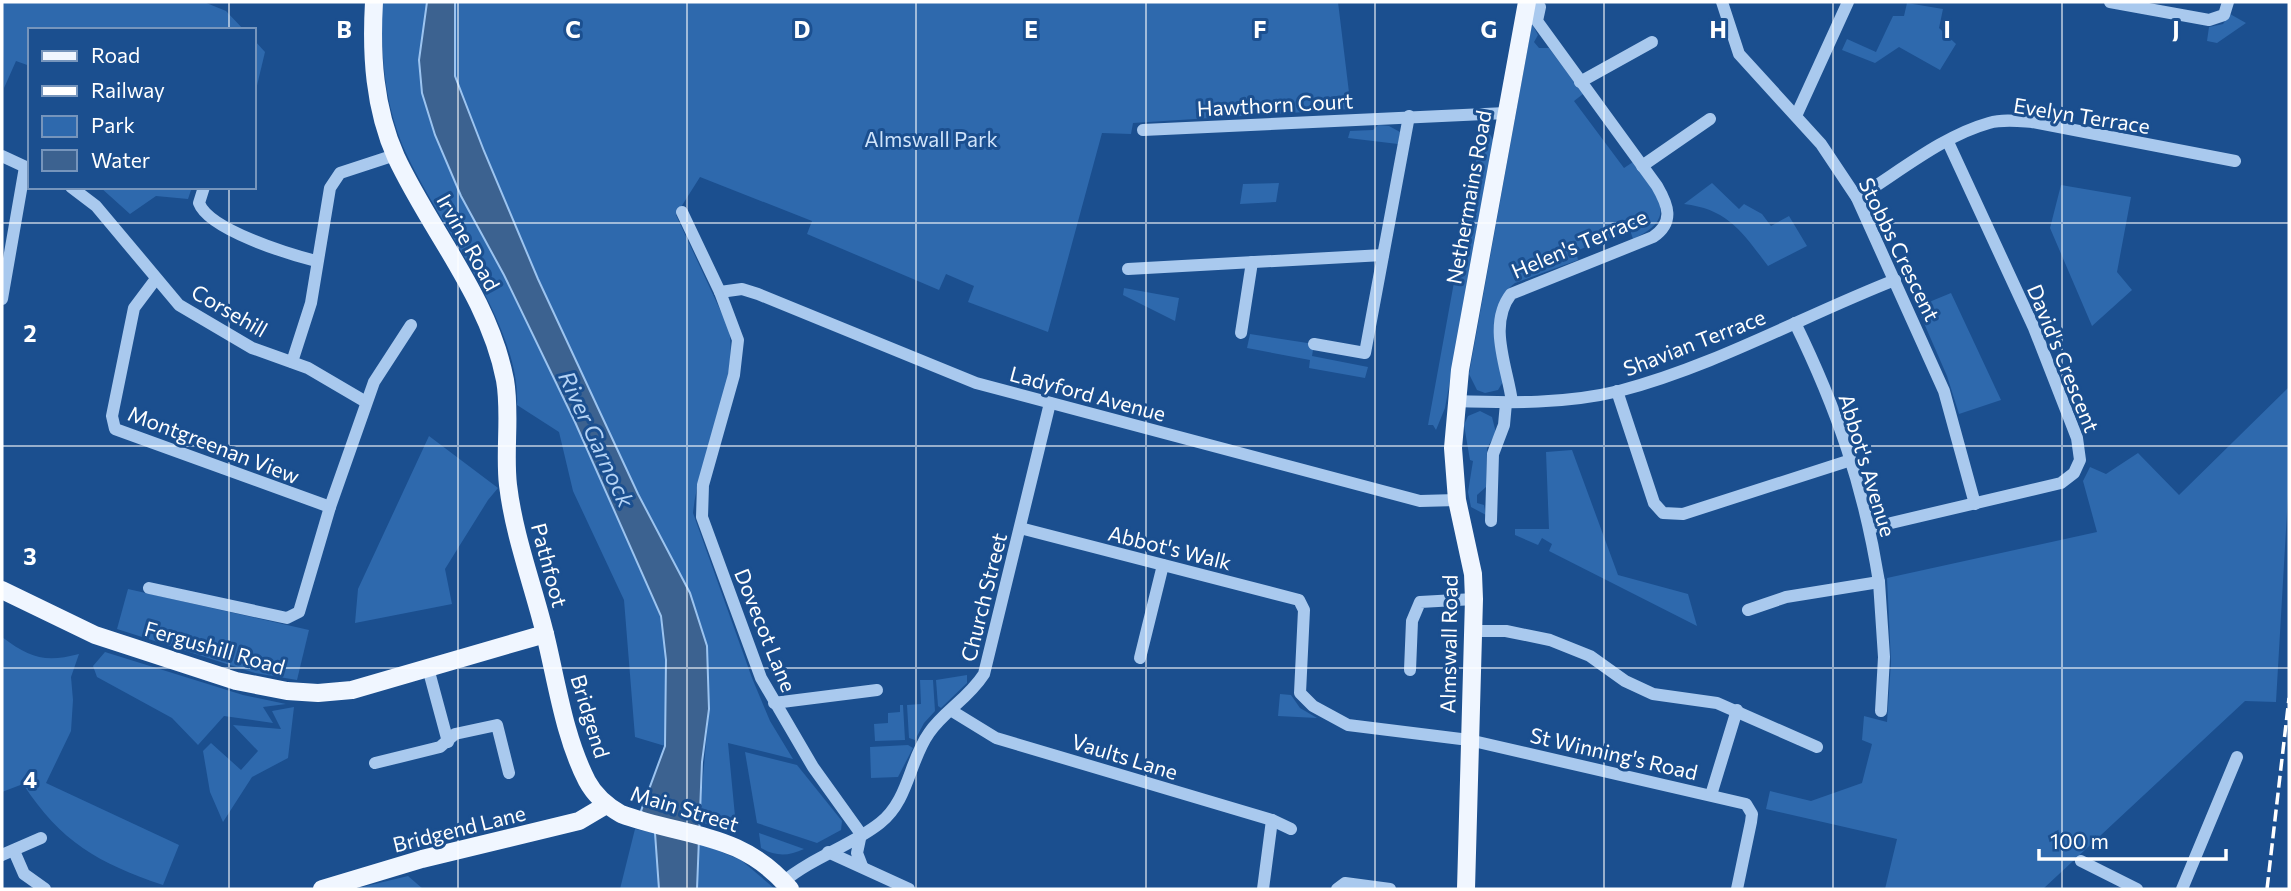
<svg xmlns="http://www.w3.org/2000/svg" width="2291" height="891" font-family="Commissioner,sans-serif">
  <style>
    .green { fill: #2e69ad }
    .water { fill: #3c6290; stroke: #9cc4f0; stroke-width: 2 }
    .lines { fill: none; stroke-linecap: round; stroke-linejoin: round }
    .minor { stroke: #a9c9ee; stroke-width: 12 }
    .major { stroke: #f0f6ff; stroke-width: 18 }
    .rail { stroke: #fff; stroke-width: 3.5; stroke-dasharray: 12 5; stroke-linecap: butt }
    .grid { fill: none; stroke: #fff; stroke-width: 2; stroke-opacity: 0.55 }
    .labels { text-anchor: middle; dominant-baseline: central; stroke-width: 6; stroke-linejoin: round; paint-order: stroke }
    .street-label { font-size: 21px; fill: #fff; stroke: #1b4f8f }
    .park-label { font-size: 21px; fill: #cfe3fa; stroke: #1b4f8f }
    .water-label { font-size: 23px; font-style: italic; fill: #b5d3f5; stroke: #1b4f8f }
    .grid-label { font-size: 23px; text-anchor: middle; font-weight: bold; fill: #fff; stroke: #1b4f8f; stroke-width: 6; stroke-linejoin: round; paint-order: stroke }
  </style>
  <rect width="100%" height="100%" fill="#1b4f8f"/>
  <g class="green">
    <polygon points="2,2 204,2 226,11 244,30 30,30 30,66 16,61 4,88"/>
    <path d="M382,2H427L419,60L461,196L504,275L575,422L661,616L666,660L665,746L635,737L624,600L573,491L559,432L517,405C521,326 439,225 406,153C384,105 381,54 382,2Z"/>
    <path d="M455,2H1338L1351,109L1133,123L1131,134L1102,133L1048,332L968,302L974,286L946,274L939,290L807,234L812,221L700,177L676,215L729,329C739,390 699,452 693,513L752,678L770,721L793,759L728,743L735,816L730,830L699,822L709,709L707,646L690,593L638,494L538,279L484,151L455,76Z"/>
    <polygon points="1907,3 1943,9 1939,28 1956,44 1940,70 1899,47 1875,63 1842,50 1847,39 1876,52 1893,16 1904,16"/>
    <polygon points="2230,14 2246,23 2217,43 2207,41 2209,27 2223,24"/>
    <path d="M1532,24L1538,35L1534,42L1539,48H1549L1583,94L1574,101L1624,168L1633,162C1655,193 1682,217 1633,239L1630,230L1576,251L1578,260L1515,283C1487,304 1493,352 1504,380L1498,390L1485,393L1477,390L1469,374Z"/>
    <polygon points="254,40 265,52 254,98"/>
    <polygon points="1483,123 1494,141 1445,408 1436,430 1433,425 1428,425"/>
    <polygon points="1378,125 1389,126 1400,132 1398,144 1348,138 1350,131 1373,130"/>
    <polygon points="1279,183 1276,202 1240,204 1243,184"/>
    <path d="M1712,183L1739,209L1744,204L1762,214L1771,226L1789,216L1807,246L1768,266C1743,233 1728,209 1684,204Z"/>
    <polygon points="2061,185 2131,197 2117,272 2132,290 2092,326 2050,228"/>
    <polygon points="100,187 192,187 188,199 156,196 130,214"/>
    <polygon points="1124,288 1179,298 1175,321 1123,295"/>
    <polygon points="1951,293 2001,400 1959,414 1947,376 1917,307"/>
    <polygon points="1250,334 1314,344 1312,356 1368,367 1365,378 1309,368 1310,360 1247,348"/>
    <polygon points="2289,387 2289,478 2276,702 2245,701 2043,889 1885,889 1897,839 1766,809 1770,791 1811,801 1862,783 1872,744 1862,740 1864,716 1887,722 1891,662 1887,578 2097,532 2083,481 2090,467 2106,474 2138,453 2179,495"/>
    <polygon points="1480,411 1492,417 1496,433 1487,448 1486,487 1477,495 1477,503 1484,505 1486,515 1471,507 1468,492 1473,461 1470,460 1464,425 1468,416"/>
    <polygon points="429,436 498,488 488,500 445,569 452,604 355,623 358,589"/>
    <polygon points="1572,450 1618,575 1688,594 1697,626 1549,551 1552,544 1542,538 1538,545 1515,535 1515,529 1549,529 1546,452"/>
    <polygon points="128,589 309,630 297,680 255,673 117,629"/>
    <path d="M2,637C30,658 45,663 79,654L71,677L73,700L71,731L46,783L179,845L163,885C98,863 61,842 23,784L2,792Z"/>
    <polygon points="105,652 243,695 286,704 263,707 273,723 224,716 198,745 172,718 97,677 93,666"/>
    <polygon points="967,675 967,683 941,708 938,706 936,680"/>
    <polygon points="920,680 933,680 935,711 924,723 915,740 909,738 907,705 921,704"/>
    <polygon points="1280,694 1291,695 1300,708 1317,718 1278,716"/>
    <polygon points="900,705 903,705 905,740 875,741 874,724 888,723 888,713 900,712"/>
    <polygon points="294,707 288,758 252,777 223,822 210,792 203,751 211,743 241,770 258,751 233,725 281,729 272,711"/>
    <polygon points="908,745 913,748 898,777 871,778 870,747"/>
    <polygon points="745,752 797,765 842,821 841,830 817,843 757,823"/>
    <polygon points="635,829 655,833 659,889 620,889"/>
    <path d="M759,833L804,849C789,856 776,857 761,848Z"/>
    <polygon points="697,842 741,860 775,889 697,889"/>
    <polygon points="408,876 423,889 354,889"/>
  </g>
  <polygon class="water" points="427,2 455,2 455,76 484,151 538,279 638,494 690,593 707,646 709,709 702,762 697,889 659,889 655,833 641,811 665,746 666,660 661,616 575,422 504,275 461,196 435,135 422,93 419,60"/>
  <g class="lines">
    <g class="minor">
      <polyline points="1722,2 1739,54 1821,144 1857,198 1944,391 1975,504"/>
      <polyline points="2110,2 2209,20 2224,15 2228,2"/>
      <polyline points="1580,82 1652,42"/>
      <polyline points="1796,116 1848,2"/>
      <polyline points="1143,130 1506,113"/>
      <polyline points="2,156 30,169"/>
      <polyline points="1642,166 1710,119"/>
      <polyline points="71,187 96,206 179,305 252,348 308,368 366,402"/>
      <path d="M204,187L199,203C209,230 289,254 316,261"/>
      <path d="M1857,198C1898,173 1942,136 1989,123C2003,119 2018,121 2032,122L2235,161"/>
      <polyline points="682,212 720,292 738,340 734,375 703,485 702,517 761,678 813,767 861,834"/>
      <polyline points="1128,269 1383,255"/>
      <polyline points="155,280 134,308 112,416 115,429 330,507"/>
      <polyline points="720,292 742,289 758,294 976,383 1420,501 1457,500"/>
      <polyline points="2,299 25,167"/>
      <polyline points="1241,333 1252,262"/>
      <polyline points="1314,344 1365,353 1409,116"/>
      <polyline points="292,362 311,303 330,188 340,173 395,155"/>
      <polyline points="1617,391 1654,503 1663,513 1683,514 1851,460"/>
      <path d="M1455,401C1510,403 1566,404 1619,391C1715,366 1803,316 1895,280"/>
      <path d="M1512,402C1508,369 1487,325 1511,294L1653,237C1675,222 1668,205 1657,186L1537,21L1540,7"/>
      <polyline points="1491,521 1493,454 1504,425 1506,403"/>
      <polyline points="1020,528 1299,600 1304,610 1300,693 1313,706 1348,725 1469,740 1746,804 1752,814 1751,822 1737,889"/>
      <polyline points="1870,528 2061,483 2074,473 2080,460 2077,438 2034,328 1948,142"/>
      <polyline points="1879,582 1884,657 1881,711"/>
      <polyline points="149,588 287,618 299,612 330,507 374,382 411,325"/>
      <path d="M1748,610L1786,597L1879,582C1864,487 1837,409 1795,323"/>
      <polyline points="1474,631 1506,631 1550,640 1590,656 1625,681 1653,694 1717,703 1817,747"/>
      <polyline points="1140,658 1163,565"/>
      <polyline points="428,668 448,742"/>
      <polyline points="1410,670 1412,621 1420,602 1474,599"/>
      <polyline points="774,703 877,690"/>
      <polyline points="952,711 996,738 1272,820 1291,829"/>
      <polyline points="375,763 440,747 455,734 497,725 509,773"/>
      <polyline points="1711,795 1737,710"/>
      <polyline points="861,834 857,853 862,866"/>
      <polyline points="14,851 24,874 45,889"/>
      <polyline points="828,852 909,889"/>
      <polyline points="2,855 41,838"/>
      <polyline points="2081,861 2137,889"/>
      <path d="M783,882C813,857 851,846 880,823C909,800 909,761 929,733C944,711 968,699 984,674L1050,403"/>
      <polyline points="1263,889 1272,820"/>
      <polyline points="1337,889 1345,883 1390,889"/>
      <polyline points="2182,889 2237,757"/>
    </g>
    <g class="major">
      <path d="M374,2C371,54 374,108 396,157C431,232 489,297 505,380C511,414 504,451 508,485C514,536 533,585 545,634C557,683 564,736 587,781C595,796 607,806 621,814C686,838 741,831 790,889"/>
      <polyline points="2,590 95,635 236,681 287,691 318,693 352,690 545,634"/>
      <polyline points="322,889 422,859 579,821 606,805"/>
      <polyline points="1466,889 1474,599 1473,574 1457,500 1453,448 1460,370 1527,2"/>
    </g>
    <polyline class="rail" points="2267,889 2289,698"/>
  </g>
  <path class="grid" d="M229,2V30M458,2V889M687,2V889M916,2V889M1146,2V889M1375,2V889M1604,2V889M1833,2V889M2062,2V889M229,187V889M2,223H2289M2,446H2289M2,668H2289"/>
  <g class="labels">
    <g class="street-label">
      <text transform="translate(1275 104) rotate(-3)">Hawthorn Court</text>
      <text transform="translate(2082 115) rotate(9)">Evelyn Terrace</text>
      <text transform="translate(1468 197) rotate(-80)">Nethermains Road</text>
      <text transform="translate(469 242) rotate(61)">Irvine Road</text>
      <text transform="translate(1579 243) rotate(-23)">Helen's Terrace</text>
      <text transform="translate(1900 249) rotate(64)">Stobbs Crescent</text>
      <text transform="translate(230 310) rotate(30)">Corsehill</text>
      <text transform="translate(1694 342) rotate(-21)">Shavian Terrace</text>
      <text transform="translate(2064 358) rotate(68)">David's Crescent</text>
      <text transform="translate(1088 393) rotate(15)">Ladyford Avenue</text>
      <text transform="translate(214 444) rotate(21)">Montgreenan View</text>
      <text transform="translate(1868 465) rotate(73)">Abbot's Avenue</text>
      <text transform="translate(1170 547) rotate(14)">Abbot's Walk</text>
      <text transform="translate(550 565) rotate(75)">Pathfoot</text>
      <text transform="translate(983 597) rotate(-76)">Church Street</text>
      <text transform="translate(766 630) rotate(68)">Dovecot Lane</text>
      <text transform="translate(1448 644) rotate(-89)">Almswall Road</text>
      <text transform="translate(215 647) rotate(16)">Fergushill Road</text>
      <text transform="translate(591 716) rotate(73)">Bridgend</text>
      <text transform="translate(1614 753) rotate(13)">St Winning's Road</text>
      <text transform="translate(1125 756) rotate(17)">Vaults Lane</text>
      <text transform="translate(685 808) rotate(17)">Main Street</text>
      <text transform="translate(459 828) rotate(-14)">Bridgend Lane</text>
    </g>
    <g class="park-label">
      <text x="931" y="138">Almswall Park</text>
    </g>
    <g class="water-label">
      <text transform="translate(597 439) rotate(65)">River Garnock</text>
    </g>
  </g>
  <g class="grid-label">
    <text x="344" y="38">B</text>
    <text x="573" y="38">C</text>
    <text x="802" y="38">D</text>
    <text x="1031" y="38">E</text>
    <text x="1260" y="38">F</text>
    <text x="1489" y="38">G</text>
    <text x="1718" y="38">H</text>
    <text x="1947" y="38">I</text>
    <text x="2176" y="38">J</text>
    <text x="30" y="342">2</text>
    <text x="30" y="565">3</text>
    <text x="30" y="788">4</text>
  </g>
  <rect width="2291" height="891" fill="none" stroke="#ffffff" stroke-width="7"/>
  <rect x="28" y="28" width="228" height="161" fill="#1b4f8f" stroke="#7695bc" stroke-width="2"/>
  <rect x="42" y="51" width="35" height="10" fill="#f0f6ff" stroke="#7695bc" stroke-width="2"/>
  <text x="91" y="63" font-size="21" fill="#ffffff">Road</text>
  <rect x="42" y="86" width="35" height="10" fill="#ffffff" stroke="#7695bc" stroke-width="2"/>
  <text x="91" y="98" font-size="21" fill="#ffffff">Railway</text>
  <rect x="42" y="116" width="35" height="21" fill="#2e69ad" stroke="#7695bc" stroke-width="2"/>
  <text x="91" y="133" font-size="21" fill="#ffffff">Park</text>
  <rect x="42" y="150" width="35" height="21" fill="#3c6290" stroke="#7695bc" stroke-width="2"/>
  <text x="91" y="168" font-size="21" fill="#ffffff">Water</text>
  <path d="M2039 849v10h187v-10" fill="none" stroke="#ffffff" stroke-width="3.5"/>
  <text x="2050" y="849" font-size="21" fill="#ffffff" stroke="#1b4f8f" stroke-width="5" paint-order="stroke">100 m</text>
</svg>
